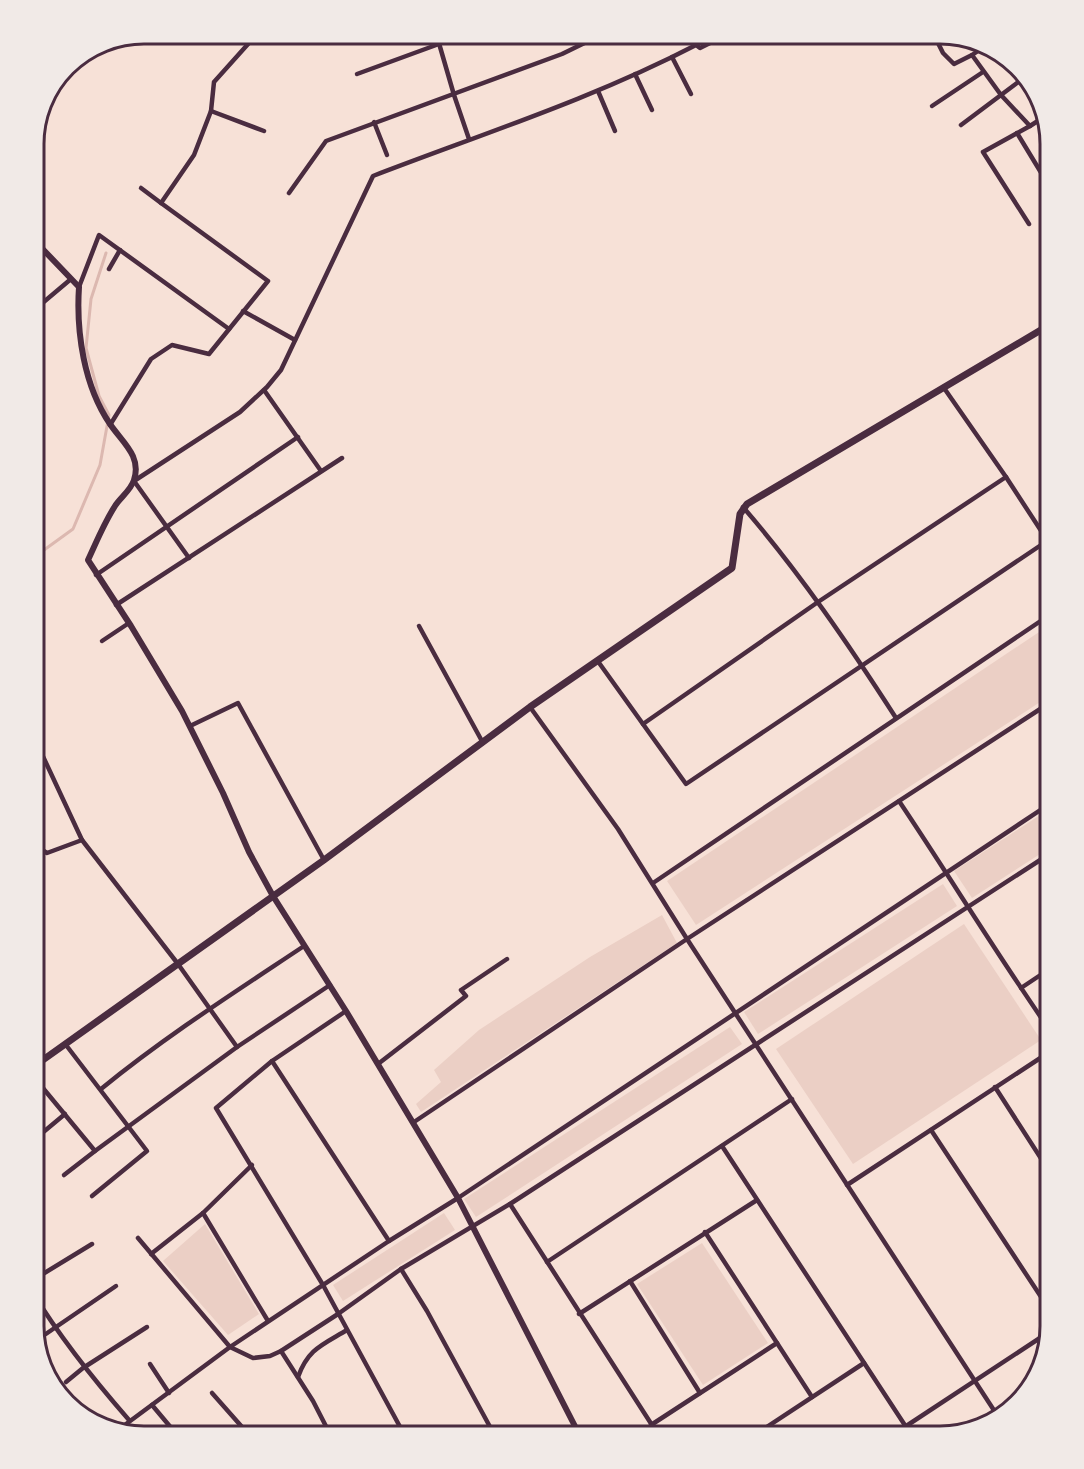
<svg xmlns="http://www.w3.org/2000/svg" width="1084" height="1469" font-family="Signika,sans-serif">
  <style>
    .green { fill: #ebcfc5 }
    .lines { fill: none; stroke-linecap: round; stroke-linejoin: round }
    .stream { stroke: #dcb8b0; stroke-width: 3 }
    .minor { stroke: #4a2c40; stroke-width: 4.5 }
    .tertiary { stroke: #4a2c40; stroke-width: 6 }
    .secondary { stroke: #4a2c40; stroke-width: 7 }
    .rim { fill: none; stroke: #4a2c40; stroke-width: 3 }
  </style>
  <rect width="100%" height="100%" fill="#f7e1d7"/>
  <g class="green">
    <polygon points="1051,624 1051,695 696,925 667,881"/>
    <polygon points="1051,808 1051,847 972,898 954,871"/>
    <polygon points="943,884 957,906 758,1034 744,1012"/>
    <polygon points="662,915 677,943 421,1112 416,1104 441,1082 434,1070 479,1030 590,957"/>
    <polygon points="964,924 1041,1040 853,1164 776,1049"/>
    <polygon points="730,1027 742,1044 476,1217 464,1199"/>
    <polygon points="444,1213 455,1230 343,1301 333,1285"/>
    <polygon points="205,1224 259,1314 228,1335 163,1261"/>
    <polygon points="702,1243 768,1343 703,1385 637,1284"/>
  </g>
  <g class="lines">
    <polyline class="stream" points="33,558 73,529 100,465 109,415 99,396 86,348 91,299 106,253"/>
    <g class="minor">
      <polyline points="436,33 454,95 469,139"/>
      <polyline points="933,33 943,53 954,64 972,55"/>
      <polyline points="987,45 972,55 1001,95 1025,77"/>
      <polyline points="672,57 691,94"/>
      <polyline points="357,74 469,33"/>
      <polyline points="635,74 652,110"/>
      <polyline points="598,91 615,131"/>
      <polyline points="932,106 983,72"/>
      <polyline points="211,111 264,131"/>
      <polyline points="374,122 387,155"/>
      <polyline points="961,125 1001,95 1030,126 1044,117"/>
      <polyline points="1017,133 1051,189"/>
      <polyline points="141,188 161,203"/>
      <polyline points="289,193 326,141 562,54 605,33"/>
      <polyline points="1029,224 983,152 1030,126"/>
      <polyline points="33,261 44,251"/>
      <polyline points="109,269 120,250"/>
      <polyline points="79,287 99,235 229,329"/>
      <polyline points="33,311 71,279"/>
      <polyline points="243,311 295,340"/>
      <polyline points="944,388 1006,477 1051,546"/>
      <polyline points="264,390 321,471"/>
      <polyline points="110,425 151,359 172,345 209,354 268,281 161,203 194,155 211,111 214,82 258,33"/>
      <path d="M743,507C800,573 849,645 896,718"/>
      <path d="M189,558L134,481L240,412L267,387L281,370L373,176C482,134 592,99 696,45L700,48L730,33"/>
      <polyline points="96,575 298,437"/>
      <polyline points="116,605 342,458"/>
      <polyline points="419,626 483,743"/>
      <polyline points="102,641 129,623"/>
      <polyline points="597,660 686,784 1047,541"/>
      <polyline points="530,707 618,829 687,939 999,1418"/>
      <polyline points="643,724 818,602 1006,477"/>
      <polyline points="190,726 238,703 324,860"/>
      <polyline points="33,735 82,840"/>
      <path d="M899,801C950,877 998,956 1051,1032"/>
      <polyline points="33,833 39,848 47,853 82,840 178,964 237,1047"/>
      <polyline points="653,883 1051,614"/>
      <polyline points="1021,988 1051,968"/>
      <polyline points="346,1011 272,1061 216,1108 323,1285 405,1436"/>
      <polyline points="33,1039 45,1058"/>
      <polyline points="66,1045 147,1151 92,1196"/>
      <polyline points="272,1061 389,1241"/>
      <polyline points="378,1064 466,996 461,990 507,959"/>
      <polyline points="33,1076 95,1151 237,1047 330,985"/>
      <polyline points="995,1087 1051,1174"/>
      <path d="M101,1089C166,1036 235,992 304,946"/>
      <polyline points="414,1122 687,939 1051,702"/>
      <polyline points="931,1130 1051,1312"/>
      <polyline points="35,1139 65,1114"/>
      <polyline points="722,1146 912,1436"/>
      <polyline points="64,1175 95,1151"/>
      <polyline points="847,1185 1051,1051"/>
      <polyline points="510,1204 659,1436"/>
      <polyline points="203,1213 268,1321"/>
      <polyline points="705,1232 812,1397"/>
      <polyline points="138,1238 230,1347 253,1358 270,1356 281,1351 338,1314 401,1269 427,1311 495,1436"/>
      <polyline points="151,1254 203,1213 252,1165"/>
      <polyline points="547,1262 792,1099"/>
      <polyline points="401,1269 510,1204 1051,853"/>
      <polyline points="33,1280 92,1244"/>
      <polyline points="630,1281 700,1393"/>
      <path d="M33,1293C61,1339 94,1380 129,1420"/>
      <polyline points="579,1314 757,1200"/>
      <polyline points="37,1340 116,1286"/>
      <polyline points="281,1351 313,1401 331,1436"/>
      <polyline points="150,1364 169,1393"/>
      <path d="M298,1377C308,1349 322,1345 347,1330"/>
      <polyline points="66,1382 83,1368 147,1327"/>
      <polyline points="212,1393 250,1436"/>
      <polyline points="152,1405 178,1436"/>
      <polyline points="651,1425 777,1343"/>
      <polyline points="118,1430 230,1347 389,1241 458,1198 1051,803"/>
      <polyline points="753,1436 864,1363"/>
      <polyline points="891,1436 1049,1332"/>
    </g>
    <path class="tertiary" d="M33,239L79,287C76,332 84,386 110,424C122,442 142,456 134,480C131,490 120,498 115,506C104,523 96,543 88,560L131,626L182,711L223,793L249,852L273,896L346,1011L458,1198L580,1436"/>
    <polyline class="secondary" points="33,1067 324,860 530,707 732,568 740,514 747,504 1051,324"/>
  </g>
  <path d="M0 0H1084V1469H0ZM144 44H940A100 100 0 0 1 1040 144V1326A100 100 0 0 1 940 1426H144A100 100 0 0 1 44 1326V144A100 100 0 0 1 144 44Z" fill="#f1eae7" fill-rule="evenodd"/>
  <path class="rim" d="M144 44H940A100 100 0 0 1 1040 144V1326A100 100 0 0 1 940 1426H144A100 100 0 0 1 44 1326V144A100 100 0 0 1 144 44Z"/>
</svg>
